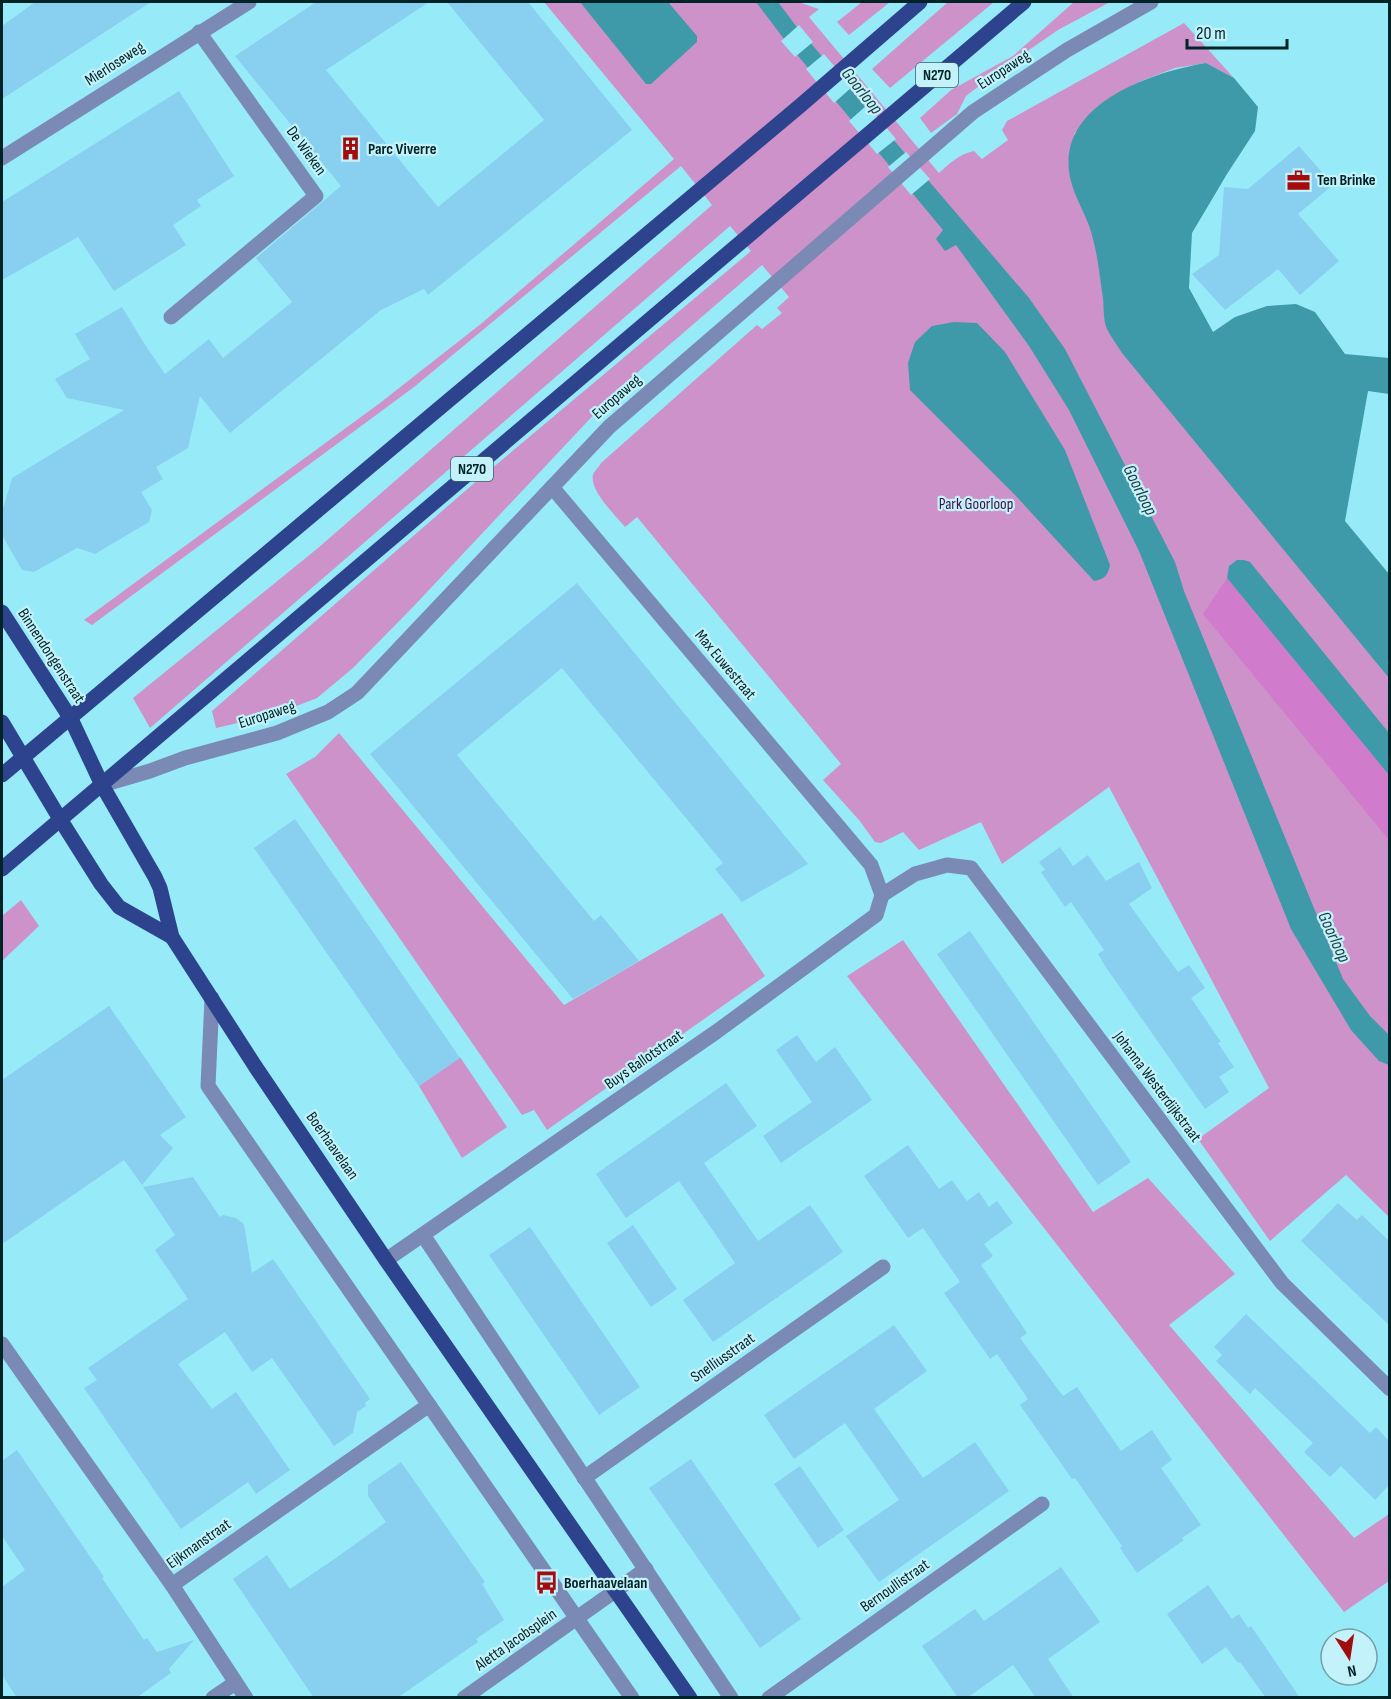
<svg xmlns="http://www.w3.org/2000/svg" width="1391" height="1699" font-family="'Sofia Sans Condensed',sans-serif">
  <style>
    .green { fill: #cd92ca }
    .forest { fill: #d07bcc }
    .water { fill: #3e9aa8 }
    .pier { fill: #97ebf8 }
    .building { fill: #89cfef }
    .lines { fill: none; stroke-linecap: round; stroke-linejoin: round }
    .minor { stroke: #7a8ab4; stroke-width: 15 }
    .major { stroke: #2e438d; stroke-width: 15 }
    .labels { text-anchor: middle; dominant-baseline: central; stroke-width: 4.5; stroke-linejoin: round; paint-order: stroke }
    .shield { fill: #c3f2fa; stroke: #3a6167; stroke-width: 1.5 }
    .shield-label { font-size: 15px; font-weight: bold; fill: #002328 }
    .street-label { font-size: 16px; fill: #002328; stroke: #c3f2fa }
    .poi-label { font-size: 16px; font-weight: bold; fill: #002328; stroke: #c3f2fa; text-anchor: start }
    .park-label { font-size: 16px; fill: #440f44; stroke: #c3f2fa }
    .water-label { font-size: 18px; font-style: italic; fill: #1e3b3f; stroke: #c3f2fa }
  </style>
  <rect width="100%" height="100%" fill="#97ebf8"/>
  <g class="green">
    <path d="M544,2H798L819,9L809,17L939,173C950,163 959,154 974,151L982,159L1008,140L1002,130L1007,121L1184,23L1234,78L1206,63L1175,68L1141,81L1113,96L1074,134L1389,615V1217L1346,1175L1270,1241L1198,1139L1269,1088L1109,787L1002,864L981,822L919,850L903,832L881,843L875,842L859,820L823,780L841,764L637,517L625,527C616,516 589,490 593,475C594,471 599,467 601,463L757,325L762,329L782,313L777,308L789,297L762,265L617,390L412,608L353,668L317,698L276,714L216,728L212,711L472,485L751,251L730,226L150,728L133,698L318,548L712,205L681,166L414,387L92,625L84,620L380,403L482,323L674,159Z"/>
    <polygon points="862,2 890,2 849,35 837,22"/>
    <polygon points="948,2 994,2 890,88 872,69"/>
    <polygon points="1074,2 1110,2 1058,30 1003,68 966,96 957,114 931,133 920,118 951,90 1013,56"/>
    <polygon points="339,733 564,1005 722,913 765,976 547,1130 534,1110 522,1115 286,774 315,757"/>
    <polygon points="21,900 39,926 2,961 2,916"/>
    <polygon points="903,940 1093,1212 1148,1178 1235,1274 1169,1325 1354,1538 1389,1514 1389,1581 1344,1612 847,976"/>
    <polygon points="460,1057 507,1127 462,1158 419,1086"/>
  </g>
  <polygon class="forest" points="1227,578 1389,775 1389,840 1203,614"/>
  <g class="water">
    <polygon points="580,2 668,2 697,36 697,42 651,84 646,84"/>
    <polygon points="756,2 778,2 796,26 1029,298 1065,349 1175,562 1184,591 1343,979 1370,1016 1389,1035 1389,1065 1379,1061 1351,1030 1291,929 1139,551 1069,410 1029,346 956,245 945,251 936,239 943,230 784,39"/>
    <path d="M1206,63L1234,78L1258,107L1255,131L1227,174L1192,233L1189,288L1213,332L1235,317L1267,306L1296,304L1315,312L1345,354L1389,358V394L1368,391L1345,521L1389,574V678L1122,353C1117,345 1111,337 1107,329C1103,320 1104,307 1103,298C1100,278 1098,258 1093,239C1088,215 1072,196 1069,171C1061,102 1153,72 1206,63Z"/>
    <path d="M954,322L977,323L1005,352L1065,450L1110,565C1108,575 1105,579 1094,581L1015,495L910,390L908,363L915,342L932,326Z"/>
    <polygon points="1237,560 1244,560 1250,562 1389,733 1389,775 1227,578 1229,566"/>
  </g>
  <g class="pier">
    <polygon points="799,25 813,42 795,57 781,41"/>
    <polygon points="824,54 852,87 834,103 806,69"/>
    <polygon points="867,105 896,139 877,154 849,121"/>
    <polygon points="906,152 930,179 911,195 888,167"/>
  </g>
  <g class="building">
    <polygon points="35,2 151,2 2,99 2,26"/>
    <polygon points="316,2 429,2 326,70 438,207 544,120 447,2 528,2 632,130 428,295 424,289 381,310 230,433 200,396 188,448 156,467 163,479 141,492 152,510 149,522 95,554 77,548 34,572 22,570 2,535 2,508 4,506 12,478 124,410 67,398 55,379 90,359 75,334 122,307 144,343 165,374 209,339 223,358 292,302 256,258 341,186 235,56"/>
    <polygon points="179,91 234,176 197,200 201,206 173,225 186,245 114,291 78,237 2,280 2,202"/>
    <polygon points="1299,146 1333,185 1298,214 1339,261 1300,295 1278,269 1225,310 1192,274 1219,255 1224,187 1248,189"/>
    <polygon points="577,583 808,864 742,902 715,869 723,863 562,668 457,755 594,921 601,915 639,961 573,999 370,754"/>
    <polygon points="295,819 460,1058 419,1086 254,848"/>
    <polygon points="1060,847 1073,866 1088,855 1106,881 1139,862 1152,888 1129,904 1178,972 1189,965 1205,988 1191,998 1221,1042 1218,1043 1234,1067 1219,1077 1229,1092 1205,1109 1105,966 1098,954 1104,950 1071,902 1065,907 1041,872 1045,870 1039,862"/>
    <polygon points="970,931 1131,1162 1098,1185 937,954"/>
    <polygon points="109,1006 186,1117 160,1135 173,1148 142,1185 124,1160 2,1244 2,1080"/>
    <polygon points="797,1035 816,1062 835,1047 872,1100 781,1163 763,1136 812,1102 776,1050"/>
    <polygon points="726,1083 757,1126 704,1163 758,1241 810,1205 843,1252 713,1342 683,1300 735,1263 679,1181 626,1218 596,1174"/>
    <polygon points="908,1145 939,1189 952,1180 967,1201 979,1192 989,1207 997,1201 1013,1223 984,1244 993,1256 981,1265 1027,1333 1020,1338 1063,1396 1077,1387 1121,1451 1152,1430 1172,1460 1161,1468 1201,1525 1182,1538 1184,1540 1137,1573 1120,1548 1122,1546 1075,1478 1072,1479 1020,1405 1028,1399 997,1354 990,1359 944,1293 960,1282 923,1228 908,1238 864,1176"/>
    <polygon points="193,1177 220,1217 223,1215 236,1218 244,1224 252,1273 273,1259 370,1399 365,1403 366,1406 357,1412 353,1433 334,1446 272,1358 252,1372 225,1332 178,1364 212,1409 236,1392 290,1470 256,1494 248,1482 181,1529 84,1388 97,1380 88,1368 188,1299 155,1250 175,1235 143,1187"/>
    <polygon points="1338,1203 1357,1220 1362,1215 1389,1241 1389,1325 1301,1241"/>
    <polygon points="633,1225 677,1289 651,1307 607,1243"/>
    <polygon points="530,1227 640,1387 599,1415 489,1255"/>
    <polygon points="1246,1314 1370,1433 1376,1427 1389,1441 1389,1485 1375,1500 1341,1466 1330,1477 1304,1452 1313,1443 1255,1388 1250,1394 1216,1361 1222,1355 1214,1347"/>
    <polygon points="894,1325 927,1371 874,1409 923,1478 975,1442 1009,1491 879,1582 846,1536 899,1500 845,1423 794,1459 764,1415"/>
    <polygon points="17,1450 104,1577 102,1578 144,1640 147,1638 157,1652 194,1640 169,1669 171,1673 136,1698 17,1698 2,1675 2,1587 25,1570 2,1536 2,1461"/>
    <polygon points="691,1459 801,1619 760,1648 649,1488"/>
    <polygon points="401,1462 485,1582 482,1584 504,1620 476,1639 478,1642 397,1698 314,1698 233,1579 267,1555 290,1589 336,1558 386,1522 368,1496 368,1485"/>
    <polygon points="800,1466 844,1530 818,1548 774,1484"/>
    <polygon points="1061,1567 1100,1622 1048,1659 1074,1698 1036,1698 1013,1665 967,1698 958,1698 922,1646 975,1609 984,1621"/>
    <polygon points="1208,1585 1232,1619 1239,1614 1248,1628 1251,1626 1300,1698 1266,1698 1240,1662 1238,1663 1226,1647 1202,1664 1167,1614"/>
  </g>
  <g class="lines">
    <g class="minor">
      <polyline points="2,158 249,2"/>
      <polyline points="171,317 316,196 199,32"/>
      <polyline points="102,785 150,771 185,758 277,733 328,712 357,693 609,427 973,112 1067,50 1151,2"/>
      <polyline points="882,895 915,874 947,865 971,868 1282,1283 1390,1389"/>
      <polyline points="212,998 208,1086 632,1698"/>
      <polyline points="423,1235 731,1698"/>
      <polyline points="386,1260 716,1032 876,915 882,895 871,865 552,487"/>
      <polyline points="2,1344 172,1585 429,1405"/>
      <polyline points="584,1478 883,1267"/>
      <polyline points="172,1585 246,1698"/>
      <polyline points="213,1698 235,1683"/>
      <polyline points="464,1698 646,1569"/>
      <polyline points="769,1698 1042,1504"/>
    </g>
    <g class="major">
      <polyline points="2,612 71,719 102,785 155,877 160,888 172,937 255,1066 386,1260 690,1698"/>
      <polyline points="2,722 60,819 101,884 119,907 172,937"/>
      <polyline points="2,775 801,105 920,2"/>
      <polyline points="2,869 1024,2"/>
    </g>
  </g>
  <defs>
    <symbol id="building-bare" viewBox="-9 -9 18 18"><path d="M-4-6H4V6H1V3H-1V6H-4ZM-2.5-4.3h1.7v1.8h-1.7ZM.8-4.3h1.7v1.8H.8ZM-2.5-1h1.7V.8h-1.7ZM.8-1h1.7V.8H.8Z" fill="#a30b0c" stroke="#c3f2fa" stroke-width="2.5" paint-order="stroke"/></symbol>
    <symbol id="office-bare" viewBox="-9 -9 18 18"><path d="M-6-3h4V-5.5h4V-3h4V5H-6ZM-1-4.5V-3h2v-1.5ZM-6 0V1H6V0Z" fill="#a30b0c" stroke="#c3f2fa" stroke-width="2.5" paint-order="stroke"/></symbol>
    <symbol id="bus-bare" viewBox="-9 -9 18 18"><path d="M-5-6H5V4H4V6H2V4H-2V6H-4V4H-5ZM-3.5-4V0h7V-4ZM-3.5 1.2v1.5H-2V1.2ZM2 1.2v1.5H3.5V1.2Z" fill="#a30b0c" stroke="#c3f2fa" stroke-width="2.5" paint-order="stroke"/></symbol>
  </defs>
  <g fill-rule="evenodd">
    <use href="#building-bare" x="334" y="132" width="33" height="33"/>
    <use href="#office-bare" x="1282" y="164" width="33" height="33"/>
    <use href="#bus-bare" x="530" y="1566" width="33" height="33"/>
  </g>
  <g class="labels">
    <g class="shield">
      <rect x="916" y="63" width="42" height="24" rx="4.5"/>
      <rect x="451" y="457" width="42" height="24" rx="4.5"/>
    </g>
    <g class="shield-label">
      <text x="937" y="75">N270</text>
      <text x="472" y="469">N270</text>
    </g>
    <g class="street-label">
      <text transform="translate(115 64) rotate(-33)">Mierloseweg</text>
      <text transform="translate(1004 70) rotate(-33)">Europaweg</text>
      <text transform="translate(306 151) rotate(54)">De Wieken</text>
      <text transform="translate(617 397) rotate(-41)">Europaweg</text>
      <text transform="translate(51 656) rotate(57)">Binnendongenstraat</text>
      <text transform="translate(725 665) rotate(50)">Max Euwestraat</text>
      <text transform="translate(267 715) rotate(-18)">Europaweg</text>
      <text transform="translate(644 1060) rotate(-35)">Buys Ballotstraat</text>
      <text transform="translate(1157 1087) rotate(53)">Johanna Westerdijkstraat</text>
      <text transform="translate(332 1146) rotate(55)">Boerhaavelaan</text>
      <text transform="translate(723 1358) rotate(-35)">Snelliusstraat</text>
      <text transform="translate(199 1544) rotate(-35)">Eijkmanstraat</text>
      <text transform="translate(895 1586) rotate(-35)">Bernoullistraat</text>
      <text transform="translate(516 1640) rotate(-35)">Aletta Jacobsplein</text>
    </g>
    <g class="poi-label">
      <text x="368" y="149">Parc Viverre</text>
      <text x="1317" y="180">Ten Brinke</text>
      <text x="564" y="1583">Boerhaavelaan</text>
    </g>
    <g class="park-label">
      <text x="976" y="504">Park Goorloop</text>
    </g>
    <g class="water-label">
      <text transform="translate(862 91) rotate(51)">Goorloop</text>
      <text transform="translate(1140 490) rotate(63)">Goorloop</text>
      <text transform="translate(1334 937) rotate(65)">Goorloop</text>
    </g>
  </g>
  <rect width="1391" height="1699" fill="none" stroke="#002328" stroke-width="6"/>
  <g transform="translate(1349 1657) rotate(168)"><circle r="28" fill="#c3f2fa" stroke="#759fa6" stroke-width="1.5"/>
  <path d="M0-4.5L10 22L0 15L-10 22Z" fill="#a30b0c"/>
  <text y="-9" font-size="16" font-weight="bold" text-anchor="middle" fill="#002328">N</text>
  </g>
  <path d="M1187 39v9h100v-9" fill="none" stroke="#002328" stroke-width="3"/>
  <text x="1196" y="39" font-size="18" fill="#002328" stroke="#c3f2fa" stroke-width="4.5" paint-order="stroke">20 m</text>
</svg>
